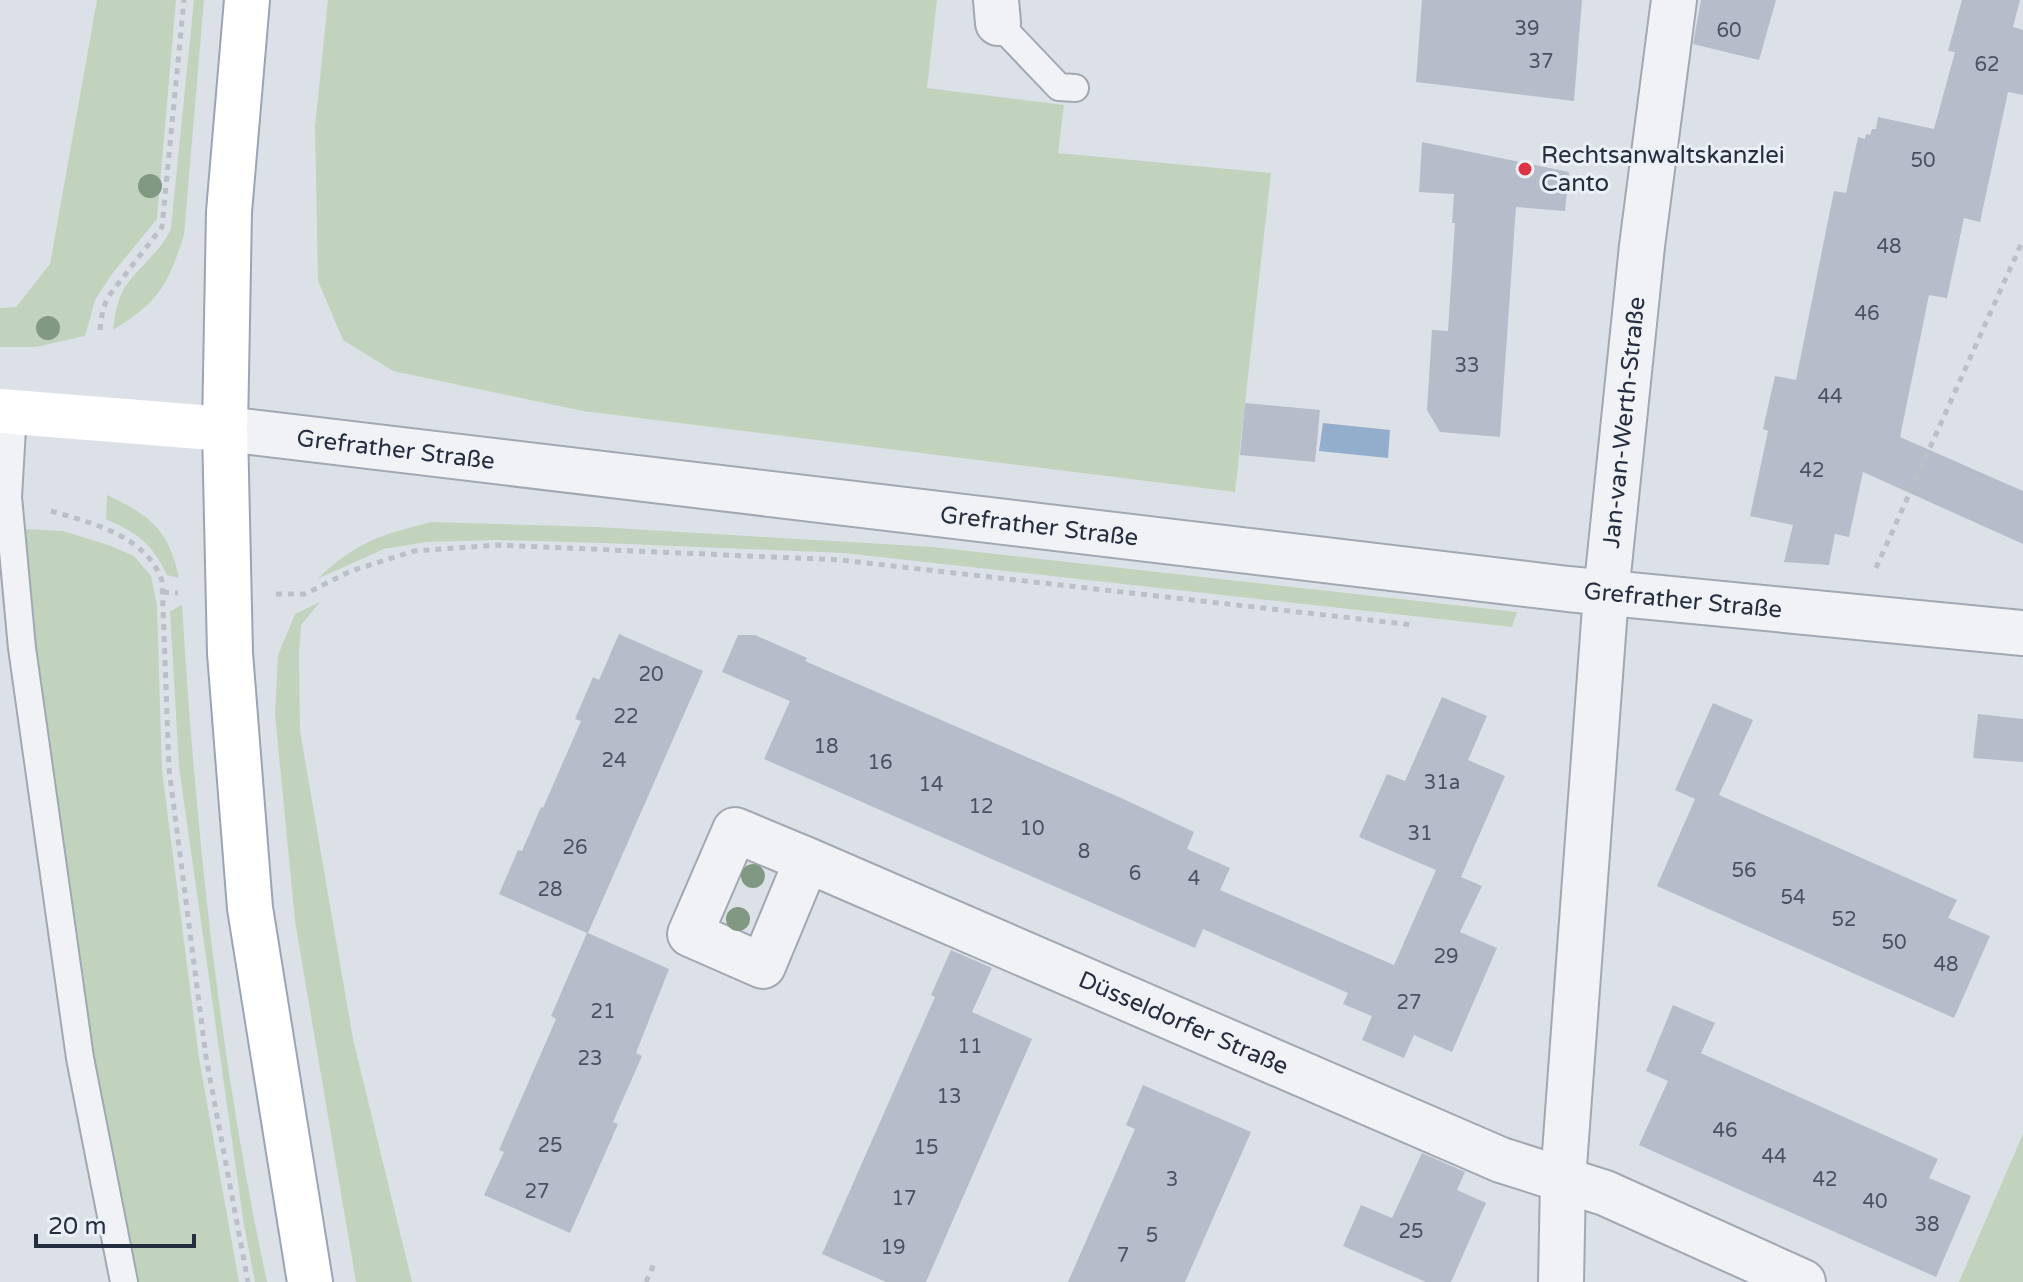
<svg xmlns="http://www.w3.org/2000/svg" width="2023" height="1282" font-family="'Varela Round',sans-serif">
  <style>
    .green { fill: #c2d3bd }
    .water { fill: #93adcd }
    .building { fill: #b6bcc9 }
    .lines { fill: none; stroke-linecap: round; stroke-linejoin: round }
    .lane-casing { stroke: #a1a8b2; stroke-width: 30 }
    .street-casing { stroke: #a1a8b2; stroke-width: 48 }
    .primary-casing { stroke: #9ba4b5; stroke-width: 48 }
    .path { stroke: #bbbfc7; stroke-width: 5; stroke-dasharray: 6 6; stroke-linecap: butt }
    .lane { stroke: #f0f2f6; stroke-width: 26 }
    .street { stroke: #f0f2f6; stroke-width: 44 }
    .secondary { stroke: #fff; stroke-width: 44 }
    .primary { stroke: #fff; stroke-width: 44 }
    .tree { fill: #819883 }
    .poi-dot { fill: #dc3347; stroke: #ecf0f6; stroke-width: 3 }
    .labels { text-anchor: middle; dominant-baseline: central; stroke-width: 6; stroke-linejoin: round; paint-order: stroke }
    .number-label { font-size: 20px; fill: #495262 }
    .poi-label { font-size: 24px; fill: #252e40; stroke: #ecf0f6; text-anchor: start }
    .street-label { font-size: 24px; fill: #252e40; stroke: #ecf0f6 }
  </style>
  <rect width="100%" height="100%" fill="#dce1e8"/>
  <g class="green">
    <polygon points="97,0 176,0 157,219 112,274 95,300 85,336 36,347 0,347 0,308 16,307 50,264"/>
    <path d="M194,0H204L184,235C168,285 159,302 113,330C115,315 117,300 125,287C139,266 162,251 171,228Z"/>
    <polygon points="328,0 937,0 927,88 1064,105 1058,153 1271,173 1235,492 583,411 393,371 343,340 318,281 315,126"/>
    <path d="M107,495C149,514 170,531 179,578L167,575C151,542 138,534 106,519Z"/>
    <path d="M432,522L598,527L933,547L1517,612L1512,627L844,553L603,543L497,540L426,542L384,549L317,579C358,541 380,535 432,522Z"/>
    <polygon points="25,529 63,531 108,545 134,556 151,576 157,605 162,770 199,1058 239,1282 134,1282 91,1041 27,602"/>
    <polygon points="320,602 301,625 299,654 300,731 353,1039 412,1282 356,1282 295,921 275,714 278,655 295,614"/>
    <path d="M182,605C196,832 219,1059 267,1282H255L244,1225L179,767L170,611Z"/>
    <polygon points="2023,1134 2023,1282 1959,1282"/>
  </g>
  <polygon class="water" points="1323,423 1390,430 1388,458 1319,451"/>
  <g class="building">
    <polygon points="1422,0 1582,0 1574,101 1416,82"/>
    <polygon points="1701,0 1776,0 1759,60 1693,44"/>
    <polygon points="1962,0 2020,0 2013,27 2023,30 2023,95 2008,92 1980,222 1964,218 1947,298 1929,295 1900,437 2023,491 2023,544 1863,472 1849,537 1835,534 1829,565 1784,562 1793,525 1750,516 1768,431 1763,429 1775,376 1796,380 1834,191 1846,193 1858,137 1865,139 1866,134 1870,135 1872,129 1876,129 1878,117 1934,129 1955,52 1948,51"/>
    <polygon points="1422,142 1569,172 1565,211 1516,207 1500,437 1440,432 1427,410 1432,330 1448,331 1455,223 1452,223 1454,194 1419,192"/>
    <polygon points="1245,403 1320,410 1315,462 1240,455"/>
    <polygon points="619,634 703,671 588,933 669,969 636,1053 642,1056 613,1122 618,1124 570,1233 484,1195 504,1152 499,1150 556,1019 551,1016 587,933 499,894 518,850 522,851 541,807 543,808 581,721 575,719 593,677 599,680"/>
    <polygon points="738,635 755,635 807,658 805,661 1119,797 1194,832 1187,849 1230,868 1220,890 1394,965 1436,870 1359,837 1387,774 1405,781 1442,697 1487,716 1468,760 1505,776 1461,877 1482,886 1460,932 1497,948 1452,1052 1414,1035 1404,1058 1362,1040 1372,1016 1343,1004 1348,993 1203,929 1195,948 764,759 790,701 722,672"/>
    <polygon points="1713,703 1753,720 1719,795 1957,900 1948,918 1990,936 1954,1018 1657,886 1695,799 1675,790"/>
    <polygon points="1978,714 2023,719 2023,762 1973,758"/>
    <polygon points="951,950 992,968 972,1012 1032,1039 926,1282 886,1282 822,1254 935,997 931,995"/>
    <polygon points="1673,1005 1715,1023 1701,1053 1938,1159 1929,1178 1971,1196 1936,1277 1639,1145 1668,1081 1646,1071"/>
    <polygon points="1143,1085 1251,1132 1185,1282 1068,1282 1135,1129 1126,1125"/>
    <polygon points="1422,1153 1465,1172 1457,1190 1486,1203 1451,1282 1426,1282 1343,1246 1361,1205 1392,1218"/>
  </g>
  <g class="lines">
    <defs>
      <g id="lane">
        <polyline points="998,23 1059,87 1075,88"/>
        <polyline points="13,412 8,497 22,648 80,1058 124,1282"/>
      </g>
      <g id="street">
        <polyline points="996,0 998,23"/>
        <path id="s1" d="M225,429L1568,589L2023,633"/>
        <path id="s2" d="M807,860L763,966L690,934L735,830L807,860L1501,1160L1605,1193L1803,1282"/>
        <path id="s3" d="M1561,1282L1563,1180L1606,594L1642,246L1674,0"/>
      </g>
      <polyline id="primary" points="247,0 229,212 225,429 230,653 250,908 310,1282"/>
    </defs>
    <use href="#lane" class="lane-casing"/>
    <use href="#street" class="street-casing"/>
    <use href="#primary" class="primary-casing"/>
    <g class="path">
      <polyline points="100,330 103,309 108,297 162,227 184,0"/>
      <path d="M51,511C92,523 147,536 162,581L169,769L206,1057L248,1282"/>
      <polyline points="1876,568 2023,240"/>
      <polyline points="163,592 178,593"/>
      <polyline points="276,594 305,594 351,571 414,551 498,545 840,560 1413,625"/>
      <polyline points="646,1282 655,1262"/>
    </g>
    <use href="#lane" class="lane"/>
    <use href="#street" class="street"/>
    <polyline class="secondary" points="0,411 225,429"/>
    <use href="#primary" class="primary"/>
  </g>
  <g class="tree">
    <circle cx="150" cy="186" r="12"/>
    <circle cx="48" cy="328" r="12"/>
    <circle cx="753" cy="876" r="12"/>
    <circle cx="738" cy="919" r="12"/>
  </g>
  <circle class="poi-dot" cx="1525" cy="169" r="8"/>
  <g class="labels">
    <g class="number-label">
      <text x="1527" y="29">39</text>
      <text x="1729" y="31">60</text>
      <text x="1541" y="62">37</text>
      <text x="1987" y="65">62</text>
      <text x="1923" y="161">50</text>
      <text x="1889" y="247">48</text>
      <text x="1867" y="314">46</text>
      <text x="1467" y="366">33</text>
      <text x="1830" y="397">44</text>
      <text x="1812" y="471">42</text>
      <text x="651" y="675">20</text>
      <text x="626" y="717">22</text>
      <text x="826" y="747">18</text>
      <text x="614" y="761">24</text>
      <text x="880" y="763">16</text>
      <text x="1442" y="783">31a</text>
      <text x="931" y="785">14</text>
      <text x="981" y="807">12</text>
      <text x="1032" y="829">10</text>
      <text x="1420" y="834">31</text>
      <text x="575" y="848">26</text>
      <text x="1084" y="852">8</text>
      <text x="1744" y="871">56</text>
      <text x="1135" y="874">6</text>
      <text x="1194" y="879">4</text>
      <text x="550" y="890">28</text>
      <text x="1793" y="898">54</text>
      <text x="1844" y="920">52</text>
      <text x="1894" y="943">50</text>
      <text x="1446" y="957">29</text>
      <text x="1946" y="965">48</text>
      <text x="1409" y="1003">27</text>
      <text x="603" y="1012">21</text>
      <text x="970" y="1047">11</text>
      <text x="590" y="1059">23</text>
      <text x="949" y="1097">13</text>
      <text x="1725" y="1131">46</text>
      <text x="550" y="1146">25</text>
      <text x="926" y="1148">15</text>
      <text x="1774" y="1157">44</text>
      <text x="1172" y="1180">3</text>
      <text x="1825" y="1180">42</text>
      <text x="537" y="1192">27</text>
      <text x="904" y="1199">17</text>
      <text x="1875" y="1202">40</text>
      <text x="1927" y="1225">38</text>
      <text x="1411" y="1232">25</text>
      <text x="1152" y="1236">5</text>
      <text x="893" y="1248">19</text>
      <text x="1123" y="1256">7</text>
    </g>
    <g class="poi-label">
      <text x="1541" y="155">Rechtsanwaltskanzlei<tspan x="1541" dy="28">Canto</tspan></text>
    </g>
    <g class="street-label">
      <text stroke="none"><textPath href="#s3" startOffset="862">Jan-van-Werth-Straße</textPath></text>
      <text stroke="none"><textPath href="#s1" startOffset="172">Grefrather Straße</textPath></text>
      <text stroke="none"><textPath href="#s1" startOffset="820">Grefrather Straße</textPath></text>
      <text stroke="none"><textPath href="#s1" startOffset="1468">Grefrather Straße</textPath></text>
      <text stroke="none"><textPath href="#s2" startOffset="796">Düsseldorfer Straße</textPath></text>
    </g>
  </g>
  <path d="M36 1234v12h158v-12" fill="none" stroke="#252e40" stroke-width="4"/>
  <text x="48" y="1234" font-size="24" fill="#252e40" stroke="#ecf0f6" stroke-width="6" paint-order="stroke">20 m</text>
</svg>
